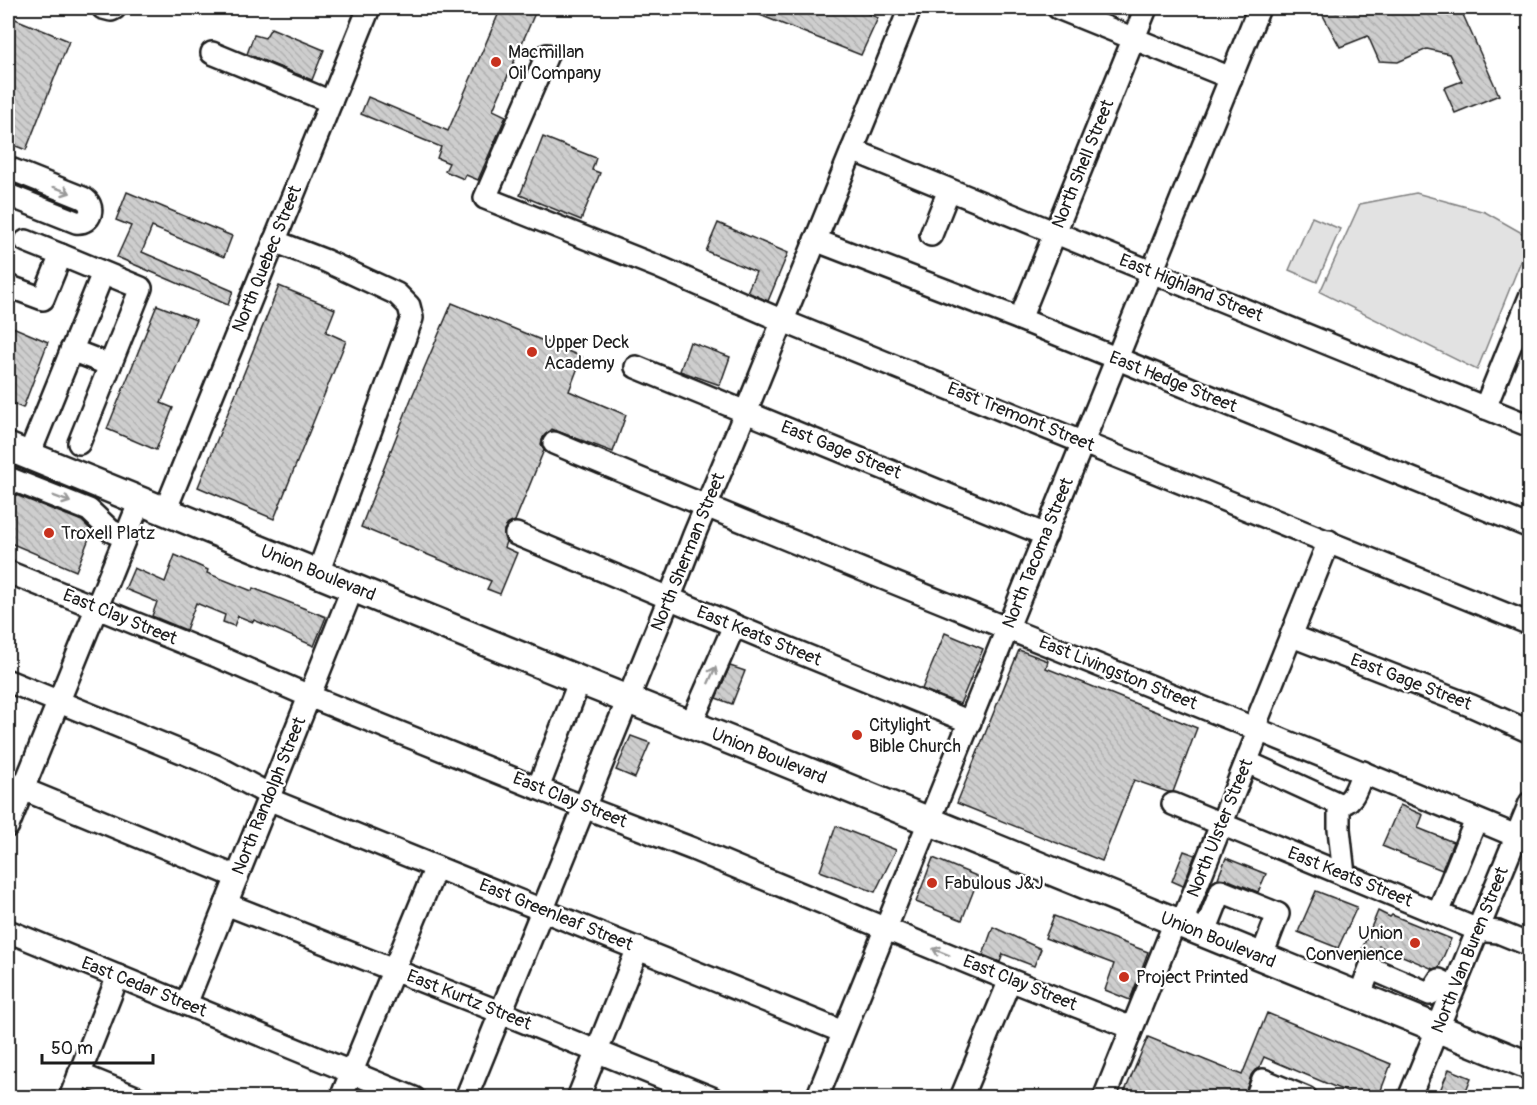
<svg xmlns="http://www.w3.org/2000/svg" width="1537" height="1105" font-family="Pangolin,sans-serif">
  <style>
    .garden { fill: #e2e2e2; stroke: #7f7f7f; stroke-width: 1.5 }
    .building { fill: url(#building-back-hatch); stroke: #1c1c1c; stroke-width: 1.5 }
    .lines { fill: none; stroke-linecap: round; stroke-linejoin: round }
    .minor-casing { stroke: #1c1c1c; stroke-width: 26 }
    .major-casing { stroke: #1c1c1c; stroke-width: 32 }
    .minor { stroke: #fff; stroke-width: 21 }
    .major { stroke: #fff; stroke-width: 27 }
    .oneway { stroke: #999 }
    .poi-dot { fill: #c8321e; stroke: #fff; stroke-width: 2 }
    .labels { text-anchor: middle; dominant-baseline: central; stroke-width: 4.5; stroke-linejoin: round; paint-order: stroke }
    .poi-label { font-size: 18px; fill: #1c1c1c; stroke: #fff; text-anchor: start }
    .street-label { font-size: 18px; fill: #1c1c1c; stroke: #fff }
  </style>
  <defs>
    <pattern id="building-back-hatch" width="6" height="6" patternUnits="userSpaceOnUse" patternTransform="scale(1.5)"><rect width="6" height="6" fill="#cecece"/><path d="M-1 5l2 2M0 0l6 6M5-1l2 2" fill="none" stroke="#b0b0b0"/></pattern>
  </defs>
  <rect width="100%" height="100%" fill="#fff"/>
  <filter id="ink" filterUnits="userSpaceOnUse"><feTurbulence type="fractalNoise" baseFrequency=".0167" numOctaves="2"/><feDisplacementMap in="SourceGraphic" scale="12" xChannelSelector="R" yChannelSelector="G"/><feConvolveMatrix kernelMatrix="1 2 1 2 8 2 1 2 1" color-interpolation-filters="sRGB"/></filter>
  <g filter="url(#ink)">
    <g class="garden">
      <polygon points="1416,193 1485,212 1529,237 1529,241 1477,370 1320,292 1360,204"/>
      <polygon points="1312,217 1340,229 1317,282 1289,270"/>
    </g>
    <g class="building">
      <polygon points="501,8 522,8 535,13 493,110 506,116 478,180 466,175 464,179 445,171 449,163 437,158 441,147 361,114 368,97 448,131"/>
      <polygon points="742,8 855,8 878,18 861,55"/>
      <polygon points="1319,8 1460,8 1499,95 1455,113 1444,88 1462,81 1449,54 1427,49 1398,62 1379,61 1368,36 1340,47"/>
      <polygon points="8,16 69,41 26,150 8,143"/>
      <polygon points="271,28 324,50 312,80 247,54 254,35 265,38"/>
      <polygon points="543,137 596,158 592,170 600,173 581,220 520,195"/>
      <polygon points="127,192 232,236 224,257 152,227 142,252 233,291 228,305 117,257 131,226 116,220"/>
      <polygon points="718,223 788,253 768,301 747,292 756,272 706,251"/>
      <polygon points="279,286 335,309 326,332 346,341 274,519 198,487"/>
      <polygon points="452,303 582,357 569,391 626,415 613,452 552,429 543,438 541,444 544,450 515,521 508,524 504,530 504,536 506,542 504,547 517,553 500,594 487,589 491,581 361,527 411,399"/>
      <polygon points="157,305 196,320 161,403 173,408 156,450 107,429"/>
      <polygon points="8,325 48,342 23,408 8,402"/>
      <polygon points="690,342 730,357 720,385 680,371"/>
      <polygon points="8,492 82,521 92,531 76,571 8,542"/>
      <polygon points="175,555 208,570 207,573 252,591 253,588 326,617 314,646 254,620 253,622 238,616 234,626 223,622 225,615 196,603 186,630 152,616 157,602 125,589 134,568 165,582"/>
      <polygon points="945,633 983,649 960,704 922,689"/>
      <polygon points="1019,650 1048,661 1046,668 1197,728 1173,792 1168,792 1134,780 1102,861 957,803"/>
      <polygon points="730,666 745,671 732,704 716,698"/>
      <polygon points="631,736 650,743 635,778 616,770"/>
      <polygon points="1400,805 1423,815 1418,828 1453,842 1442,870 1382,846"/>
      <polygon points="836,826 896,850 875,892 820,871"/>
      <polygon points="1184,851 1195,855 1183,886 1172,881"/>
      <polygon points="933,858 979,877 962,920 916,902"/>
      <polygon points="1226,858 1266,874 1258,892 1226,879 1218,878"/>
      <polygon points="1316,891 1357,907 1338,948 1298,932"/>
      <polygon points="1378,911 1390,917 1392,915 1451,939 1439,967 1433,969 1379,946 1375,956 1369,955 1365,957 1360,954"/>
      <polygon points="1054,916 1148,952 1130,1000 1105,990 1114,964 1045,938"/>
      <polygon points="993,927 1041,949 1034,966 1003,954 1000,962 983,955"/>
      <polygon points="1267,1013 1391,1064 1378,1098 1361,1098 1264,1057 1259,1068 1255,1070 1251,1075 1244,1098 1122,1098 1148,1037 1242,1075"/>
      <polygon points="1449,1069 1471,1078 1463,1098 1437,1098"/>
    </g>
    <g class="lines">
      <defs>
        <g id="minor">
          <polyline points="103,8 111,10 115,8"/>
          <polyline points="1058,8 1231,78"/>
          <polyline points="212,53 331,102"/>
          <polyline points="547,55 485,198 661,268 783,321 1530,624"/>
          <polyline points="852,150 1530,426"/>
          <path d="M8,168L83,198C96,205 92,224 76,222L8,195"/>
          <polyline points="931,235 949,190"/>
          <polyline points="815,240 1020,319 1530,527"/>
          <polyline points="274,241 326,261 397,294 409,306 412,318 318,573"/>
          <polyline points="61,255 141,288 79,443"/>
          <polyline points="8,286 43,299 61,255 26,241"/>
          <polyline points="1020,319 1146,8"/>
          <polyline points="71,350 110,365"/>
          <polyline points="636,367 1046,535"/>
          <polyline points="1485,408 1530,297"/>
          <path d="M554,443C873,577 1196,702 1516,836"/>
          <polyline points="29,455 103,273"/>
          <polyline points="8,478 89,510 111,531 125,537"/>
          <polyline points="165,511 369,8"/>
          <polyline points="516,534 783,646 970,722"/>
          <polyline points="8,572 219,657 309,696 584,807 693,849 748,872 1010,980 1132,1028"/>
          <polyline points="1292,636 1472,706 1530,732"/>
          <polyline points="8,681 216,766 270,795"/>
          <polyline points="691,724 734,626"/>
          <polyline points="1254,728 1329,541"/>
          <path d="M1247,762L1339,804C1354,804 1357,785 1363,772"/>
          <polyline points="8,783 237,877"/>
          <polyline points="538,788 580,680"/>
          <polyline points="268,799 843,1032"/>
          <polyline points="1173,804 1478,930 1498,932 1530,945"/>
          <polyline points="1339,804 1339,829 1344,875"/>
          <polyline points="8,826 140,501"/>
          <polyline points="226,904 500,1012 712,1098"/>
          <polyline points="1438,913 1476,820"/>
          <polyline points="1181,925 1259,730"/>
          <polyline points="8,931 414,1098"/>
          <polyline points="1204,934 1221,891 1278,914 1261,958"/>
          <polyline points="1359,997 1370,968 1430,994 1439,980 1454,987"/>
          <polyline points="186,1004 353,587"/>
          <polyline points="79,1074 138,1098"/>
          <polyline points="70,1098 118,976"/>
          <polyline points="341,1098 436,867"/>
          <polyline points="466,1098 679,574 694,535 746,411 910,8"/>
          <polyline points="578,1098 638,948"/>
          <polyline points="817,1098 1259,8"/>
          <polyline points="961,1098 1010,980"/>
          <polyline points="1104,1098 1175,922"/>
          <polyline points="1256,1098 1263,1080 1306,1098"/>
          <polyline points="1409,1098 1530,803"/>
        </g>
        <polyline id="major" points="8,447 594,686 762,753 1530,1066"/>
      </defs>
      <use href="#minor" class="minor-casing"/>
      <use href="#major" class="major-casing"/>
      <use href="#minor" class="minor"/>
      <use href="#major" class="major"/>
    </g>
    <defs><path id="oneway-shaft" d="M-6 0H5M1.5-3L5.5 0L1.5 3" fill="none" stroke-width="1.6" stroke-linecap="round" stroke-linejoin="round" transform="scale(1.5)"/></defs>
    <g class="oneway">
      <use href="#oneway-shaft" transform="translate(62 190) rotate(21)"/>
      <use href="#oneway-shaft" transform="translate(62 499) rotate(21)"/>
      <use href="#oneway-shaft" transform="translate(712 675) rotate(-66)"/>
      <use href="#oneway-shaft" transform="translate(941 952) rotate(-158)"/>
    </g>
  </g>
  <g class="poi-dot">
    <circle cx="496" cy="62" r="6"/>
    <circle cx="532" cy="352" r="6"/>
    <circle cx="49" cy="533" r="6"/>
    <circle cx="857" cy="735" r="6"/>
    <circle cx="932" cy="883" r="6"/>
    <circle cx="1415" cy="943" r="6"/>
    <circle cx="1124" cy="977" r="6"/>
  </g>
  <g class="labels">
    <g class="poi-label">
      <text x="508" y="52">Macmillan<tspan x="508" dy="21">Oil Company</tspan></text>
      <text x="544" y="342">Upper Deck<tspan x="544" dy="21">Academy</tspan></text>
      <text x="61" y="533">Troxell Platz</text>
      <text x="869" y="725">Citylight<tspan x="869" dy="21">Bible Church</tspan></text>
      <text x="944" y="883">Fabulous J&amp;J</text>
      <text x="1403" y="933" text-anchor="end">Union<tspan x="1403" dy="21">Convenience</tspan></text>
      <text x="1136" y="977">Project Printed</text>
    </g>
    <g class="street-label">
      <text transform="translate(1083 164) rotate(-68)">North Shell Street</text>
      <text transform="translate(267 259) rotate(-68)">North Quebec Street</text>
      <text transform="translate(1191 288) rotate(22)">East Highland Street</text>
      <text transform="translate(1173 382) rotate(22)">East Hedge Street</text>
      <text transform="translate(1021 417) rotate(22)">East Tremont Street</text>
      <text transform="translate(841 450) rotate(22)">East Gage Street</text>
      <text transform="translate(688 552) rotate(-68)">North Sherman Street</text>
      <text transform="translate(1038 553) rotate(-68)">North Tacoma Street</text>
      <text transform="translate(318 573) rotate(22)">Union Boulevard</text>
      <text transform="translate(120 617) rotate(22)">East Clay Street</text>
      <text transform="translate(759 636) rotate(22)">East Keats Street</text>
      <text transform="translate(1118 673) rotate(22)">East Livingston Street</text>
      <text transform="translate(1411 682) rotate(21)">East Gage Street</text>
      <text transform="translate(769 756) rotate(22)">Union Boulevard</text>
      <text transform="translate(269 796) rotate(-68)">North Randolph Street</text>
      <text transform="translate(570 800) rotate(22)">East Clay Street</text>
      <text transform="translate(1220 828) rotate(-68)">North Ulster Street</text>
      <text transform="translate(1350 877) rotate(22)">East Keats Street</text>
      <text transform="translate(556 915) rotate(22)">East Greenleaf Street</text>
      <text transform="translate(1218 940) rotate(22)">Union Boulevard</text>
      <text transform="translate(1470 950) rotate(-68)">North Van Buren Street</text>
      <text transform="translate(1020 983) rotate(22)">East Clay Street</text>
      <text transform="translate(144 987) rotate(22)">East Cedar Street</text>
      <text transform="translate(469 1000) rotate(22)">East Kurtz Street</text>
    </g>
  </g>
  <rect width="1537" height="1105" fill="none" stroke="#fff" stroke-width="30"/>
  <rect x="15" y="15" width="1507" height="1075" fill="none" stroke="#1c1c1c" stroke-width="2" filter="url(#ink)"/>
  <path d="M42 1054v9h111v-9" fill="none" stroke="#1c1c1c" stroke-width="3"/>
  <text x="51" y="1054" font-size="18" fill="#1c1c1c" stroke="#ffffff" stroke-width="4.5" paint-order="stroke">50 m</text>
</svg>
